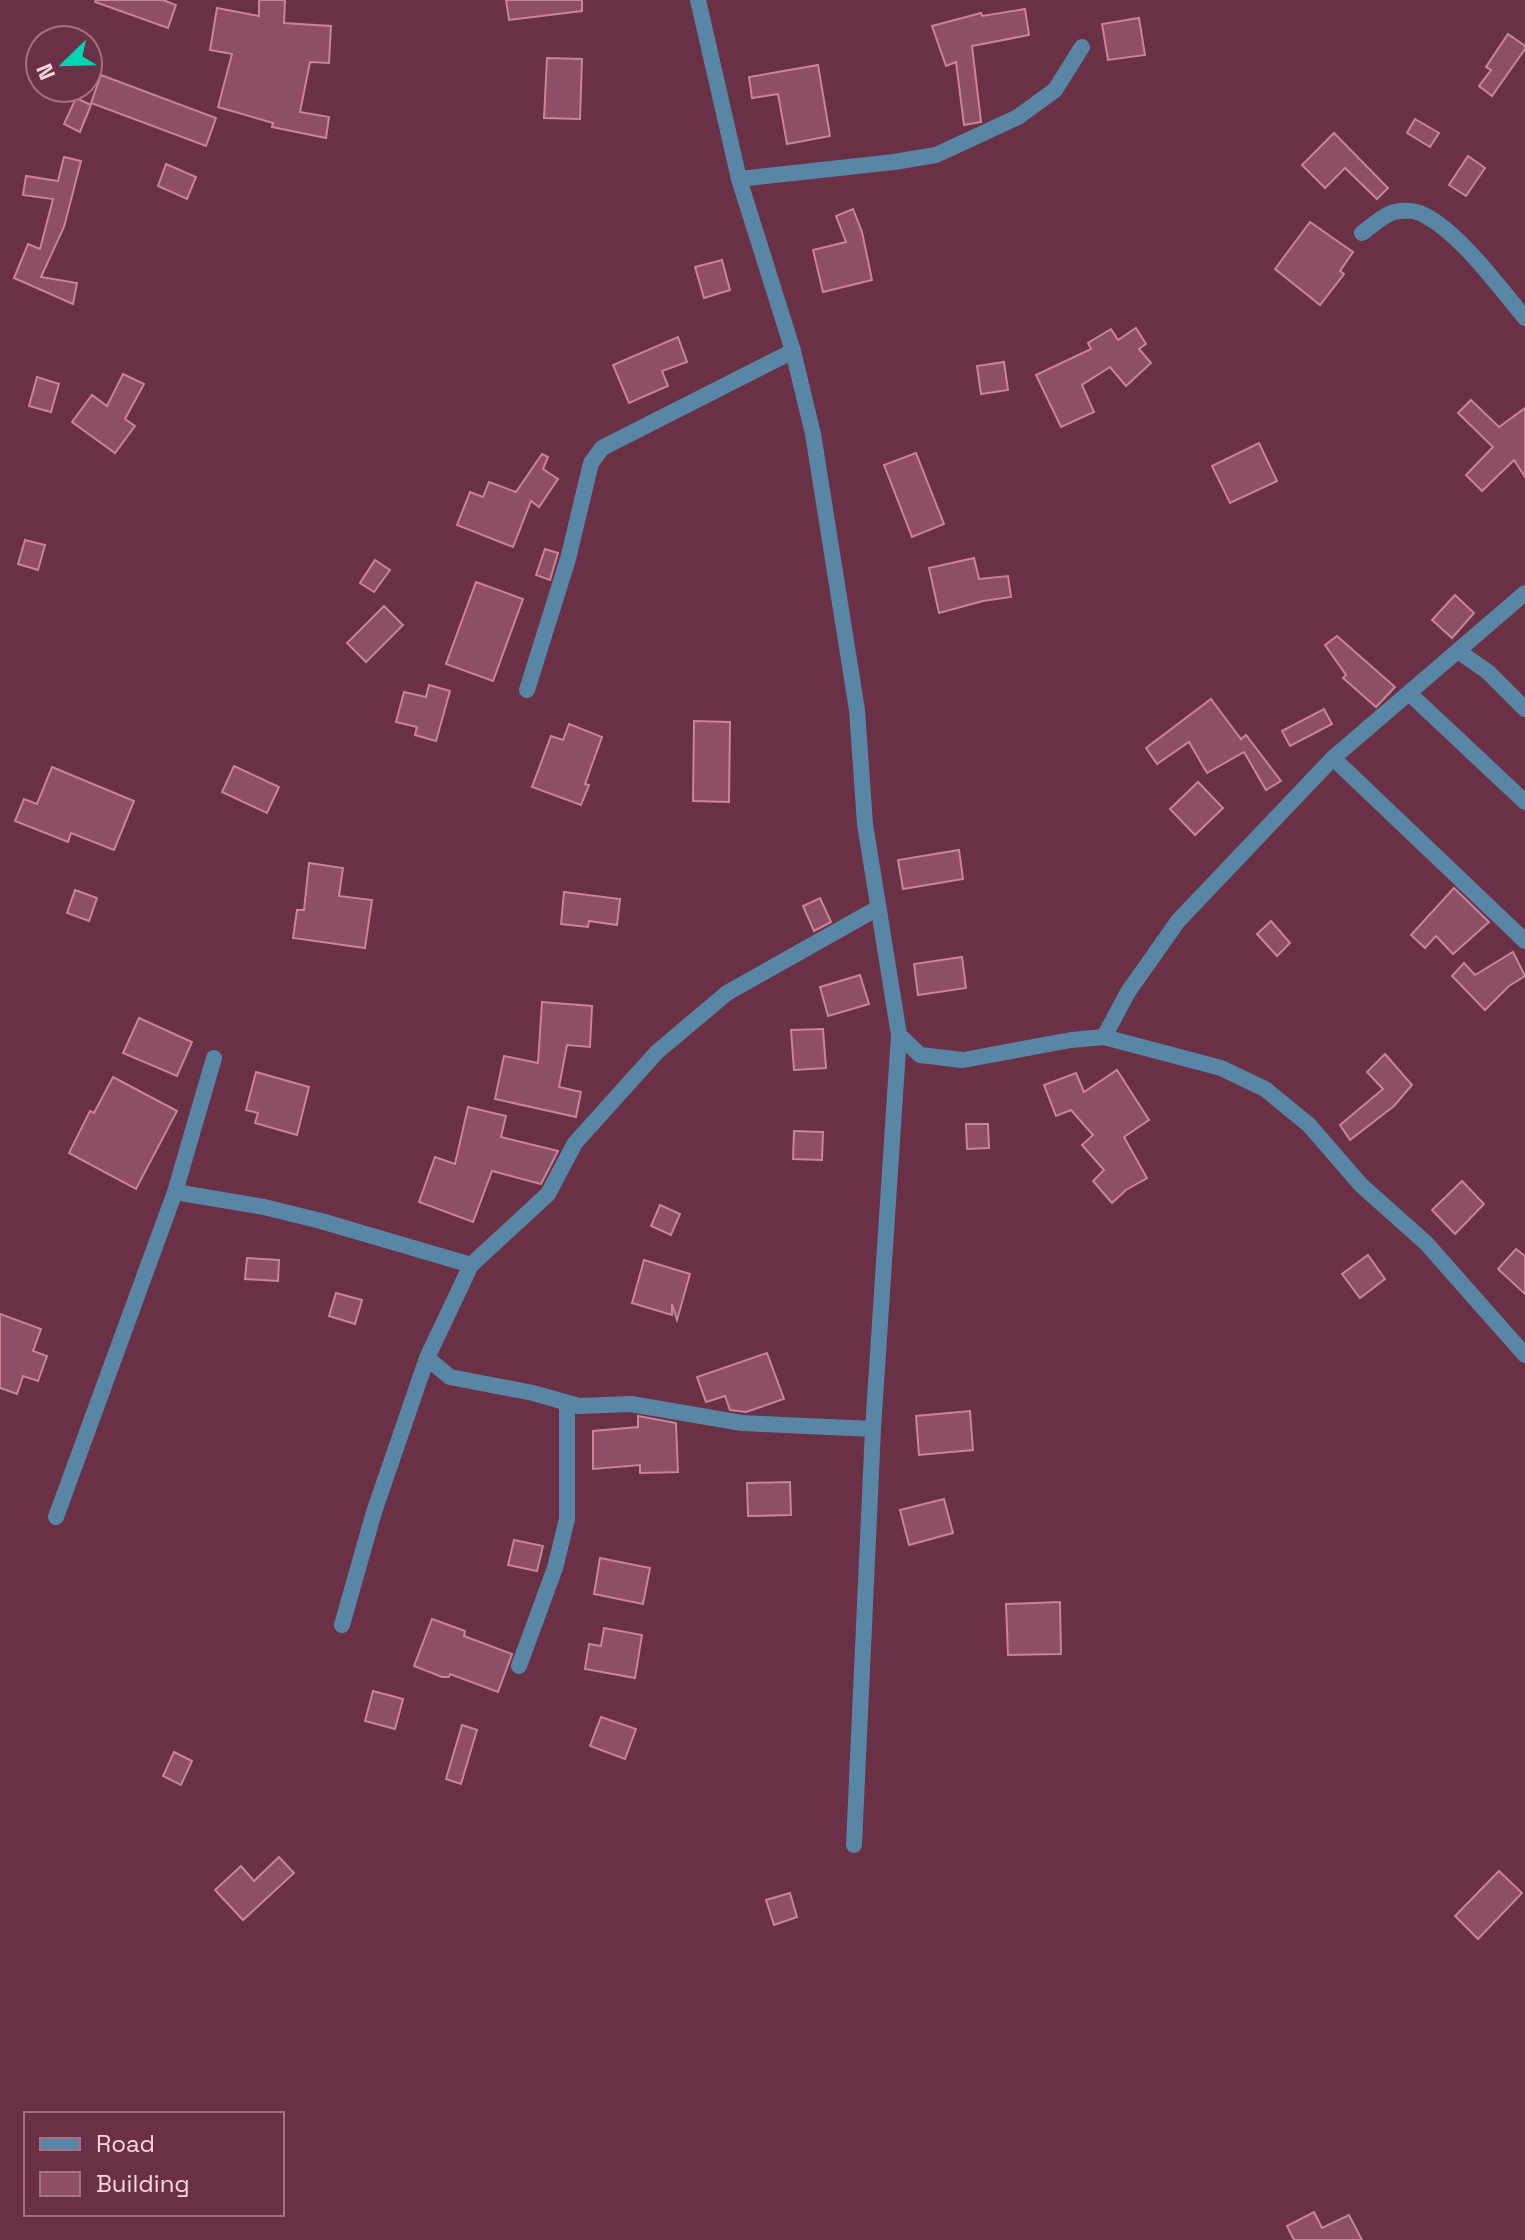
<svg xmlns="http://www.w3.org/2000/svg" width="1525" height="2240" font-family="'Space Grotesk',sans-serif">
  <style>
    .building { fill: #8e4e65; stroke: #c7849b; stroke-width: 2 }
    .lines { fill: none; stroke-linecap: round; stroke-linejoin: round }
    .minor { stroke: #5886a4; stroke-width: 16 }
  </style>
  <rect width="100%" height="100%" fill="#6a3046"/>
  <g class="building">
    <polygon points="96,0 163,0 176,5 168,28 95,2"/>
    <polygon points="259,0 285,0 284,23 331,26 329,63 310,62 300,112 329,117 326,138 272,127 273,123 218,107 232,54 210,50 217,8 259,16"/>
    <polygon points="506,0 582,0 582,11 509,20"/>
    <polygon points="1025,9 1029,35 972,46 981,122 964,125 956,62 946,66 932,26 981,13 982,16"/>
    <polygon points="1139,18 1145,55 1108,60 1102,24"/>
    <polygon points="1508,34 1525,46 1525,49 1492,96 1479,86 1491,70 1486,67"/>
    <polygon points="547,58 582,59 580,119 544,118"/>
    <polygon points="818,65 830,136 787,144 778,94 752,98 749,77"/>
    <polygon points="101,75 216,118 206,146 91,103"/>
    <polygon points="76,98 91,105 80,132 64,124"/>
    <polygon points="1415,119 1439,133 1430,147 1407,133"/>
    <polygon points="1334,133 1388,188 1377,199 1345,168 1325,188 1302,165"/>
    <polygon points="1468,156 1485,168 1466,196 1449,185"/>
    <polygon points="64,157 81,161 64,227 41,277 77,283 73,304 14,278 28,244 40,249 53,199 23,195 26,176 58,181"/>
    <polygon points="166,164 196,177 187,199 158,186"/>
    <polygon points="853,209 862,232 872,280 823,292 813,250 846,242 836,216"/>
    <polygon points="1310,222 1353,252 1340,271 1344,274 1320,305 1275,269"/>
    <polygon points="722,260 730,290 704,298 695,267"/>
    <polygon points="1136,328 1146,344 1139,349 1151,363 1126,386 1110,367 1082,385 1094,412 1061,427 1036,375 1091,349 1088,343 1111,329 1118,340"/>
    <polygon points="678,337 687,362 662,371 668,386 629,403 613,365"/>
    <polygon points="1004,362 1008,390 981,394 977,366"/>
    <polygon points="123,374 144,384 125,419 135,426 115,453 72,422 92,395 107,406"/>
    <polygon points="37,377 59,384 51,412 29,406"/>
    <polygon points="1471,400 1499,427 1525,408 1525,477 1514,460 1482,491 1466,475 1493,447 1458,413"/>
    <polygon points="1259,443 1277,481 1230,503 1212,466"/>
    <polygon points="916,453 944,524 912,537 884,465"/>
    <polygon points="542,454 548,457 543,469 558,479 539,507 531,501 513,547 457,525 470,492 483,497 489,482 516,492"/>
    <polygon points="25,540 45,545 38,570 18,564"/>
    <polygon points="545,549 558,553 550,580 536,575"/>
    <polygon points="974,558 979,579 1008,576 1011,597 983,601 939,613 929,568"/>
    <polygon points="375,560 390,570 374,592 360,583"/>
    <polygon points="476,582 523,599 493,681 446,664"/>
    <polygon points="1455,595 1474,613 1452,638 1432,620"/>
    <polygon points="384,606 403,625 366,662 347,643"/>
    <polygon points="1337,636 1395,687 1376,707 1343,678 1346,675 1325,645"/>
    <polygon points="429,685 450,691 436,741 415,735 417,727 396,722 404,692 426,697"/>
    <polygon points="1211,699 1241,739 1246,735 1281,781 1266,790 1244,752 1207,773 1189,742 1157,764 1146,748"/>
    <polygon points="1324,709 1332,724 1290,746 1282,731"/>
    <polygon points="694,721 730,722 729,802 693,801"/>
    <polygon points="569,724 602,737 585,784 589,785 581,805 532,787 551,736 563,740"/>
    <polygon points="234,766 279,787 267,813 222,792"/>
    <polygon points="52,767 134,801 114,850 71,833 68,842 15,821 24,799 37,804"/>
    <polygon points="1198,782 1223,808 1195,835 1170,809"/>
    <polygon points="959,850 963,879 903,889 898,860"/>
    <polygon points="309,863 343,868 339,896 372,900 365,948 293,938 297,910 304,910"/>
    <polygon points="1454,888 1489,922 1453,954 1436,936 1425,948 1411,935"/>
    <polygon points="75,890 97,898 89,921 67,913"/>
    <polygon points="564,892 620,899 617,925 589,921 588,927 561,924"/>
    <polygon points="820,898 831,922 814,931 803,906"/>
    <polygon points="1271,921 1290,943 1277,956 1257,934"/>
    <polygon points="1513,952 1525,976 1509,986 1485,1010 1452,976 1464,963 1475,975"/>
    <polygon points="962,957 966,988 918,995 914,964"/>
    <polygon points="860,975 869,1004 828,1016 820,987"/>
    <polygon points="542,1002 592,1006 590,1047 567,1045 559,1087 581,1092 576,1117 495,1099 504,1056 538,1063"/>
    <polygon points="139,1018 192,1042 177,1076 123,1053"/>
    <polygon points="823,1029 826,1068 794,1070 791,1030"/>
    <polygon points="1385,1054 1412,1085 1394,1106 1350,1140 1340,1125 1383,1089 1367,1072"/>
    <polygon points="1117,1070 1149,1120 1124,1137 1147,1178 1126,1190 1112,1203 1093,1181 1104,1170 1082,1145 1093,1135 1071,1110 1056,1116 1044,1085 1076,1073 1084,1092"/>
    <polygon points="256,1072 309,1087 297,1135 255,1123 258,1113 246,1110"/>
    <polygon points="113,1077 177,1111 136,1189 69,1153 90,1111 94,1113"/>
    <polygon points="468,1107 506,1116 501,1137 558,1151 541,1184 492,1171 473,1222 419,1202 435,1157 455,1164"/>
    <polygon points="966,1124 988,1124 989,1148 967,1149"/>
    <polygon points="794,1131 823,1132 822,1160 793,1159"/>
    <polygon points="1462,1181 1484,1204 1455,1234 1432,1210"/>
    <polygon points="660,1205 680,1214 671,1235 651,1226"/>
    <polygon points="1516,1249 1525,1256 1525,1294 1498,1269"/>
    <polygon points="1368,1255 1385,1279 1360,1298 1342,1274"/>
    <polygon points="247,1258 279,1260 278,1281 245,1279"/>
    <polygon points="644,1260 690,1274 677,1320 672,1304 672,1315 632,1303"/>
    <polygon points="336,1293 362,1300 355,1324 329,1316"/>
    <polygon points="0,1314 41,1329 33,1351 47,1356 38,1381 23,1376 17,1394 0,1388"/>
    <polygon points="767,1353 784,1399 746,1412 730,1410 725,1396 706,1402 697,1377"/>
    <polygon points="970,1411 973,1450 919,1455 916,1416"/>
    <polygon points="638,1416 676,1423 678,1472 640,1473 640,1465 593,1469 593,1431 638,1427"/>
    <polygon points="790,1482 791,1515 748,1516 747,1483"/>
    <polygon points="944,1499 953,1533 909,1545 900,1510"/>
    <polygon points="514,1540 543,1546 537,1571 508,1565"/>
    <polygon points="600,1558 650,1568 643,1604 594,1594"/>
    <polygon points="1060,1602 1061,1654 1008,1655 1006,1604"/>
    <polygon points="432,1619 465,1631 464,1636 512,1654 498,1692 450,1674 449,1677 442,1677 414,1666"/>
    <polygon points="604,1628 642,1635 635,1678 585,1669 589,1644 601,1646"/>
    <polygon points="373,1691 403,1699 395,1729 365,1721"/>
    <polygon points="601,1717 636,1729 625,1759 590,1746"/>
    <polygon points="462,1725 477,1730 461,1784 446,1779"/>
    <polygon points="174,1752 192,1761 181,1785 163,1776"/>
    <polygon points="279,1857 294,1873 243,1920 215,1890 241,1866 254,1881"/>
    <polygon points="1499,1871 1522,1893 1478,1939 1455,1916"/>
    <polygon points="790,1893 797,1917 774,1925 766,1900"/>
    <polygon points="1314,2212 1322,2228 1349,2215 1362,2240 1294,2240 1287,2226"/>
  </g>
  <g class="lines">
    <g class="minor">
      <polyline points="698,0 739,179 793,351 813,434 857,710 865,824 899,1035 920,1055 963,1060 1071,1040 1104,1037 1221,1068 1265,1089 1309,1125 1361,1185 1426,1243 1525,1355"/>
      <polyline points="739,179 894,162 936,155 1018,117 1055,90 1082,47"/>
      <path d="M1362,233C1372,226 1383,215 1394,212C1403,210 1416,210 1424,215C1460,233 1499,287 1525,318"/>
      <polyline points="1458,651 1488,672 1525,709"/>
      <polyline points="527,690 568,559 591,463 602,448 793,351"/>
      <polyline points="1410,694 1525,802"/>
      <polyline points="1333,758 1525,941"/>
      <polyline points="1104,1037 1128,992 1178,921 1333,758 1525,593"/>
      <polyline points="175,1192 264,1207 321,1221 471,1265"/>
      <polyline points="427,1358 450,1377 533,1393 579,1406 631,1404 742,1423 873,1429"/>
      <polyline points="56,1517 175,1192 214,1058"/>
      <polyline points="342,1625 374,1512 427,1358 471,1265 548,1194 575,1143 657,1052 727,993 878,908"/>
      <polyline points="519,1666 555,1568 567,1519 567,1403"/>
      <polyline points="854,1845 873,1429 899,1035"/>
    </g>
  </g>
  <rect x="24" y="2112" width="260" height="104" fill="#6a3046" stroke="#a47284" stroke-width="2"/>
  <rect x="40" y="2138" width="40" height="12" fill="#5886a4" stroke="#a47284" stroke-width="2"/>
  <text x="96" y="2152" font-size="24" fill="#fad5e1">Road</text>
  <rect x="40" y="2172" width="40" height="24" fill="#8e4e65" stroke="#a47284" stroke-width="2"/>
  <text x="96" y="2192" font-size="24" fill="#fad5e1">Building</text>
  <g transform="translate(64 64) rotate(247)"><circle r="38" fill="#6a3046" stroke="#a47284" stroke-width="2"/>
  <path d="M0-6L14 30L0 20L-14 30Z" fill="#01d5b6"/>
  <text y="-12" font-size="22" font-weight="bold" text-anchor="middle" fill="#fad5e1">N</text>
  </g>
</svg>
